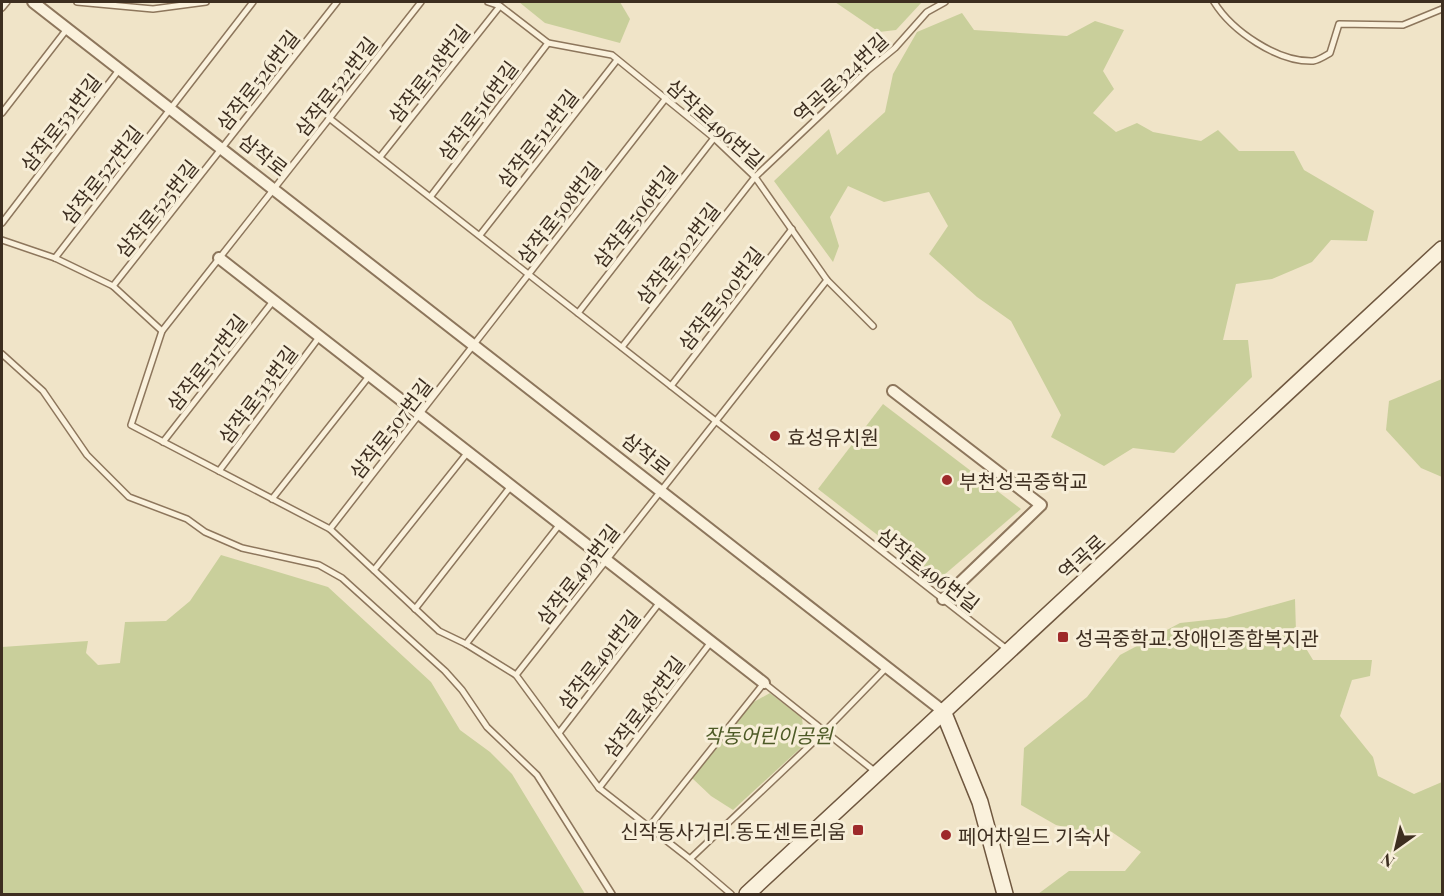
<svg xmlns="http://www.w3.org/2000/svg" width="1444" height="896" font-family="'Playfair Display','Noto Sans KR',serif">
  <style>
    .green { fill: #c9cf9b }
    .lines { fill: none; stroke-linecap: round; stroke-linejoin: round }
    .lane-casing { stroke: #8d765c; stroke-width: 8 }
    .street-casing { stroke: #8d765c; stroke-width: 14 }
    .secondary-casing { stroke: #6f573f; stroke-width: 18 }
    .lane { stroke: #faf1dc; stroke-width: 5 }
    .street { stroke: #faf1dc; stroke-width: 10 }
    .secondary { stroke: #faf1dc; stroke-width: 15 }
    .poi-dot { fill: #9e2a2b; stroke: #f7eed8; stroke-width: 2 }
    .labels { text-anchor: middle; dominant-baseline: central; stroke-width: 6; stroke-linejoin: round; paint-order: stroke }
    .street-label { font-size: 20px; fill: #3d2e20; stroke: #f7eed8 }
    .poi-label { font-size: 20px; fill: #3d2e20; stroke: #f7eed8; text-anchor: start }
    .park-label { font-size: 20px; font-style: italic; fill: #4d5a26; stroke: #f7eed8 }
  </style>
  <rect width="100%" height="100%" fill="#f0e4c8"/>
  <g class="green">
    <polygon points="519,2 620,2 630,19 620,43 545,23"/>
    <polygon points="835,2 922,2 896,30 879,32"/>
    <polygon points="962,13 974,30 1067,36 1095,21 1124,30 1103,71 1114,89 1093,113 1116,132 1137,123 1153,132 1201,141 1218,130 1239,151 1294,151 1304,170 1374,211 1367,241 1331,240 1312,262 1272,279 1236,284 1223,340 1248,340 1252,377 1174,453 1133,448 1104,466 1051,437 1061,415 1011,321 977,297 929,254 948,226 929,192 884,202 848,186 830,217 839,246 833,262 774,181 829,129 837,155 885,112 893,74 917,32"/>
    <polygon points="1442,379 1442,477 1421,468 1386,430 1389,401"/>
    <polygon points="883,404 1021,509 937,581 818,489"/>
    <polygon points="221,555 328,587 431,682 460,730 490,752 512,774 585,894 2,894 2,647 88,641 86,653 98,665 120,663 125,622 166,621 190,601"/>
    <polygon points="1295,599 1296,632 1313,660 1372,660 1370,676 1352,680 1340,716 1373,757 1378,776 1414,794 1442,782 1442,894 1038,894 1069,871 1125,871 1141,852 1106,828 1094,834 1056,825 1021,805 1024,748 1087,697 1120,655 1180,623 1226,618"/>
    <polygon points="770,693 802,718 805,744 733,810 711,796 692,778 750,704"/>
  </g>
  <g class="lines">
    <defs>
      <g id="lane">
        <polyline points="77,2 153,9 206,2"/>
        <polyline points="421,2 162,331 131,425 330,529 439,631 466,644 516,675 599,788 690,859 731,894"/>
        <polyline points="488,2 500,6 548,43 612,55 714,138 755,177 827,280 873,326"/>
        <path d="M1214,2C1232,31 1277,62 1313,61C1319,60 1325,56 1330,53L1339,24L1403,25L1442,9"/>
        <polyline points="2,8 7,2"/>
        <polyline points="2,113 67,29"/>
        <polyline points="329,118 1008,650"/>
        <polyline points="380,157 500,6"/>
        <polyline points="431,196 548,43"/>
        <polyline points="2,223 119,70"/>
        <polyline points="480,235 617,60"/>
        <polyline points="2,240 55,258 113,286 162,331"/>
        <polyline points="55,258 253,2"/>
        <polyline points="113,286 337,2"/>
        <polyline points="578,313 714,138"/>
        <polyline points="622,347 755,177 867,71 895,48 927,12 945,2"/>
        <polyline points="2,354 43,391 87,455 129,497 187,519 205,532 242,548 319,565 342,578 445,671 462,690 487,727 537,775 612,894"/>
        <polyline points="671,386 792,229"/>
        <polyline points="163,442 274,300"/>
        <polyline points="219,471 320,336"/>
        <polyline points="272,499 370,375"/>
        <polyline points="330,529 666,98"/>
        <polyline points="374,570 468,452"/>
        <polyline points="415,609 511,486"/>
        <polyline points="466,644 560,524"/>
        <polyline points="516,675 827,280"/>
        <polyline points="559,733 660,602"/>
        <polyline points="599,788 711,642"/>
        <polyline points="649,827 764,683 877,773"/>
        <polyline points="690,859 825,731 887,667"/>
      </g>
      <g id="street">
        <polyline points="33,2 943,711"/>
        <polyline points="219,258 764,683"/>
        <polyline points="893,391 1041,505 943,599"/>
      </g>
      <g id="secondary">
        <polyline points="943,711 980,802 1005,894"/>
        <polyline points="747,894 1442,249"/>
      </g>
    </defs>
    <use href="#lane" class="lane-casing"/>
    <use href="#street" class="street-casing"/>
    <use href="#secondary" class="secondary-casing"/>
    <use href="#lane" class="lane"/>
    <use href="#street" class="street"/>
    <use href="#secondary" class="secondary"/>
  </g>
  <g class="poi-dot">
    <circle cx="775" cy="436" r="6"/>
    <circle cx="947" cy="480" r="6"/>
    <rect x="1057" y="631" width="12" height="12" rx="3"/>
    <rect x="852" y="824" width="12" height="12" rx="3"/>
    <circle cx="946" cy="835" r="6"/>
  </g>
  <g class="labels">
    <g class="street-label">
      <text transform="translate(428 73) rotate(-52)">삼작로518번길</text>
      <text transform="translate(840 77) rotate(-43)">역곡로324번길</text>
      <text transform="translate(257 80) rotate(-52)">삼작로526번길</text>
      <text transform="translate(335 86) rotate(-52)">삼작로522번길</text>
      <text transform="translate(477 110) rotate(-53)">삼작로516번길</text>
      <text transform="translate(60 122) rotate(-52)">삼작로531번길</text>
      <text transform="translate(716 123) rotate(42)">삼작로496번길</text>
      <text transform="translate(537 138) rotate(-52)">삼작로512번길</text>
      <text transform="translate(264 154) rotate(38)">삼작로</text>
      <text transform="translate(101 174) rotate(-52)">삼작로527번길</text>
      <text transform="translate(156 208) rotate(-51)">삼작로525번길</text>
      <text transform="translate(558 212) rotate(-52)">삼작로508번길</text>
      <text transform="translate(634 216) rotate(-52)">삼작로506번길</text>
      <text transform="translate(677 253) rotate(-52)">삼작로502번길</text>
      <text transform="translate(720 298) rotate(-52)">삼작로500번길</text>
      <text transform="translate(206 362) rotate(-52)">삼작로517번길</text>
      <text transform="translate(257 394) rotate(-53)">삼작로513번길</text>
      <text transform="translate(390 428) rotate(-52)">삼작로507번길</text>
      <text transform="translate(647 453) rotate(38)">삼작로</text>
      <text transform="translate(1081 556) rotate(-43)">역곡로</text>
      <text transform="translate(929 569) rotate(38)">삼작로496번길</text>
      <text transform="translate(577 574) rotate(-52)">삼작로495번길</text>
      <text transform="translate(598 659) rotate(-52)">삼작로491번길</text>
      <text transform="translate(643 706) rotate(-53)">삼작로487번길</text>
    </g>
    <g class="poi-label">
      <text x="787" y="436">효성유치원</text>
      <text x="959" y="480">부천성곡중학교</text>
      <text x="1075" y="637">성곡중학교.장애인종합복지관</text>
      <text x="846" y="830" text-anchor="end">신작동사거리.동도센트리움</text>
      <text x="958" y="835">페어차일드 기숙사</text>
    </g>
    <g class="park-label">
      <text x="768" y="734">작동어린이공원</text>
    </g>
  </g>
  <rect width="1444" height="896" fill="none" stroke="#3d2e20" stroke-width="6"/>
  <g transform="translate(1396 848) rotate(214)" stroke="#f7eed8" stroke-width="4.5" paint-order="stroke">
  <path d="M0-4.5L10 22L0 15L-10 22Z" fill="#3d2e20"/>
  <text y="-9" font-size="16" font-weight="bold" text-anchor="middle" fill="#3d2e20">N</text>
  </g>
</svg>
